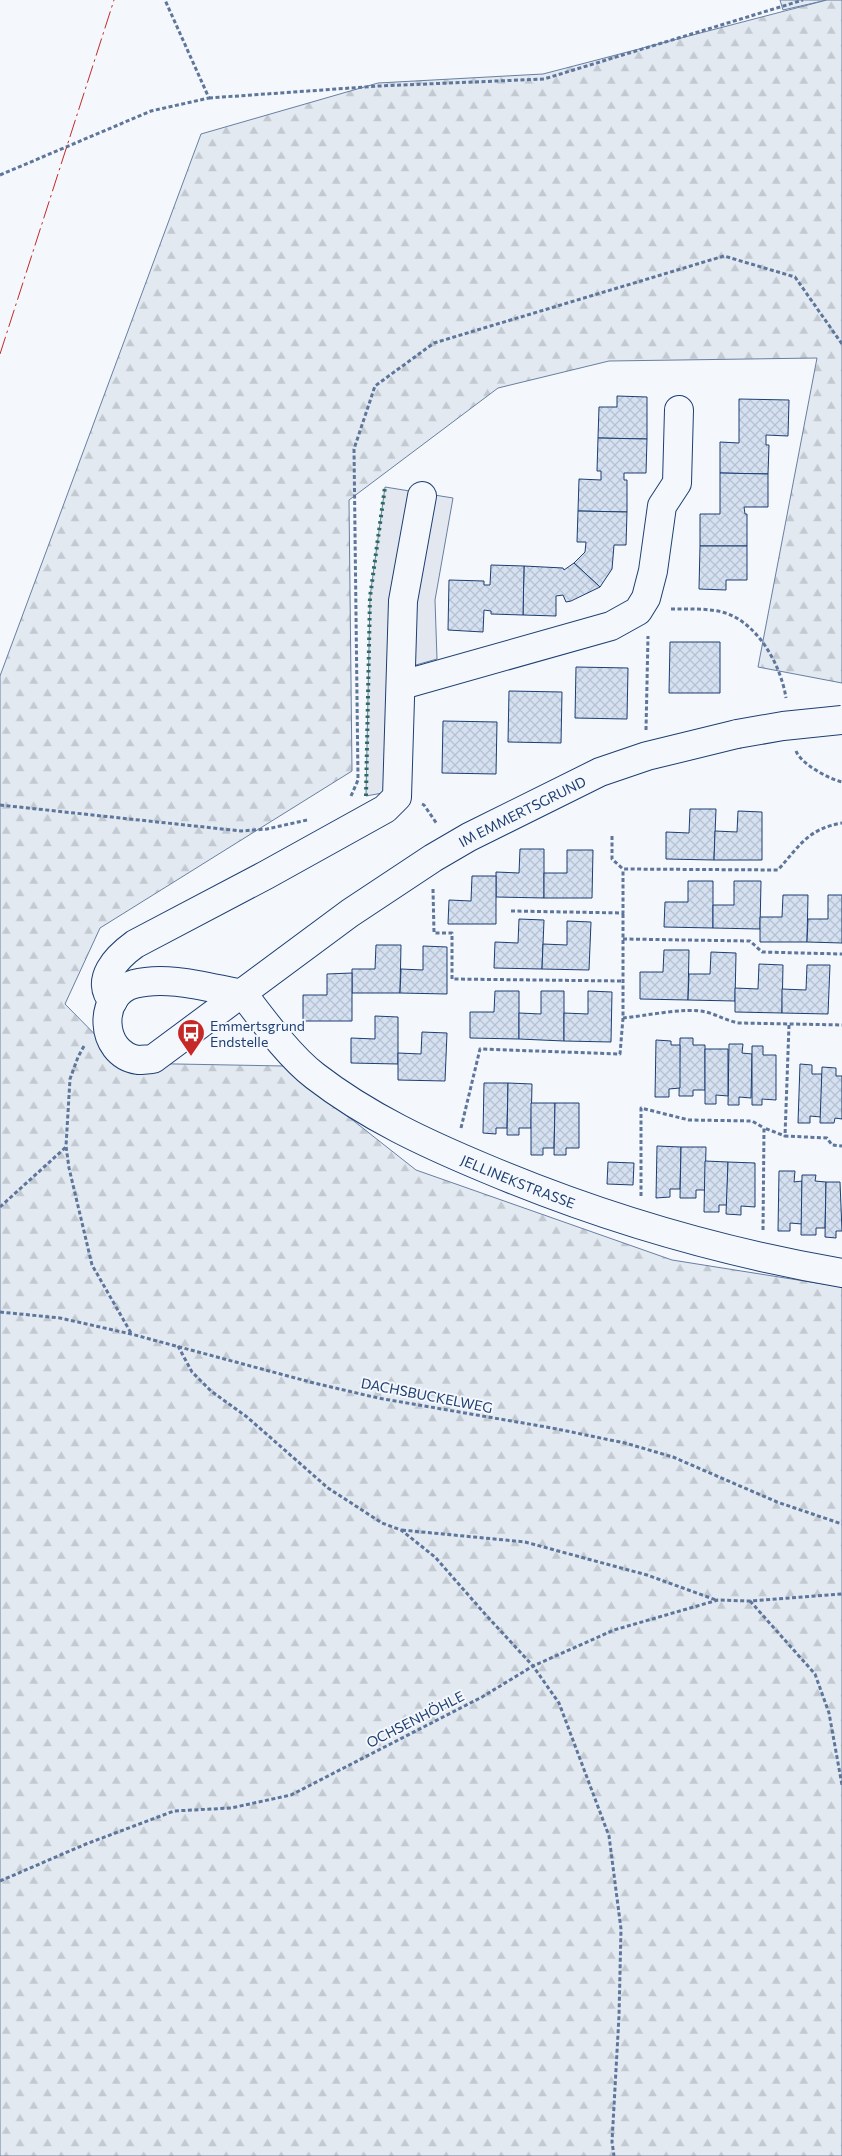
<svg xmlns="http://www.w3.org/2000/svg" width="842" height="2156" font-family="Commissioner,sans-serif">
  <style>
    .grass { fill: #e3e9f0; stroke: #687fa3 }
    .forest { fill: url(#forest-firs); stroke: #687fa3 }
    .parking { fill: #e3e8f0; stroke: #687fa3 }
    .building { fill: url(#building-cross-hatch); stroke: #1d3f73 }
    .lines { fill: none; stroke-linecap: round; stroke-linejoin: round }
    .minor-casing { stroke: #1d3f73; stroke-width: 30 }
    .path { stroke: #5e769c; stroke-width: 3; stroke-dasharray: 4 2.5; stroke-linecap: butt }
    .minor { stroke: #f4f7fb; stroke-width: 28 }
    .minor-bridge-casing { stroke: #1d3f73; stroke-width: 30; stroke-linecap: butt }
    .minor-bridge { stroke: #f4f7fb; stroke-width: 28 }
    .hedge { stroke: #2c6c60; stroke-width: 4; stroke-dasharray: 2.5 4; stroke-linecap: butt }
    .power { stroke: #c62828; stroke-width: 1; stroke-dasharray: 18 4 2.5 4; stroke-linecap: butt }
    .labels { text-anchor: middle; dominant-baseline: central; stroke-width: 4; stroke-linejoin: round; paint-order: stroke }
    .street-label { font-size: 14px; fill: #1d3f73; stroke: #f4f7fb }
    .poi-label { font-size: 14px; fill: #1d3f73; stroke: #f4f7fb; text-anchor: start }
  </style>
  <defs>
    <pattern id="forest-firs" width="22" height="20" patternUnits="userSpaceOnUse" patternTransform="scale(1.25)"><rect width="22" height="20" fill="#e3e9f0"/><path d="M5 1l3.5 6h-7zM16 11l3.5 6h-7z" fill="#c2c9d1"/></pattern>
    <pattern id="building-cross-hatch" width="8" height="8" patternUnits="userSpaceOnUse" patternTransform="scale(1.25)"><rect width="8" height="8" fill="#d5e0f0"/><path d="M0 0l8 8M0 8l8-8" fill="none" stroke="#b6c1d1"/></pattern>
  </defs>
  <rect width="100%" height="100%" fill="#f4f7fb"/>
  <polygon class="grass" points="780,0 827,0 783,10"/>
  <polygon class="forest" points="827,0 842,0 842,683 758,667 817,358 609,361 498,388 349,500 352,771 100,928 65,1004 123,1063 284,1066 416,1170 672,1260 842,1287 842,2156 0,2156 0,676 201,134 378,83 543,74"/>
  <polygon class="parking" points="385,487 453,498 435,600 437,659 391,672 388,792 366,796 370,597"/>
  <g class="building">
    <polygon points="617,396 647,397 647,439 598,438 599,407 617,407"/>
    <polygon points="739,399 789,400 788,436 766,435 766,445 769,445 768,474 720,473 720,442 739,443"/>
    <polygon points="598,438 647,439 646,473 624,473 624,480 627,480 627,512 578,511 579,479 601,480 601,471 597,471"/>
    <polygon points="720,473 768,474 768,507 744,507 745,514 747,514 747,546 700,546 700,514 720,514"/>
    <polygon points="578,511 627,512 626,545 614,545 612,569 600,587 574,563 585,552 586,542 577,542"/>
    <polygon points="700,546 747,546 747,580 726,580 726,590 699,589"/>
    <polygon points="574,563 600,587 571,601 566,602 563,595 556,596 556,616 523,615 524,566 563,568 564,570"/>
    <polygon points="491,565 524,566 523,615 491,614 491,611 484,610 483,632 448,630 449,580 484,581 484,585 490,585"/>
    <polygon points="670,642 720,642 720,693 669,693"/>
    <polygon points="576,667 628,668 627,719 575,718"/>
    <polygon points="509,691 562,692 561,743 508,742"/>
    <polygon points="443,721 497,722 496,774 442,773"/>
    <polygon points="690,809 716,809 714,860 666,859 666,832 689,833"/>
    <polygon points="738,811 762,812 762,860 714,860 715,831 737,832"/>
    <polygon points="520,849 544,849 544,898 496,897 496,872 519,873"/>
    <polygon points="567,850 593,850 592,898 544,898 544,873 567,873"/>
    <polygon points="472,876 496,876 496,924 448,924 449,900 471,901"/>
    <polygon points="688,881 713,881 713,928 664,927 665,902 688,902"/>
    <polygon points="734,881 761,881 760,929 713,928 713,905 734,905"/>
    <polygon points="783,895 808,895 807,942 760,942 760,917 782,917"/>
    <polygon points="828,895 842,895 842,943 807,942 808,919 828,919"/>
    <polygon points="519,919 544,920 542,969 494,968 495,942 518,943"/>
    <polygon points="567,921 591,922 589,970 542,969 543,944 567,945"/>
    <polygon points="376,945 401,945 400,993 352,993 352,969 375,969"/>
    <polygon points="423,946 447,947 447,994 400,993 401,969 423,970"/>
    <polygon points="664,950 689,950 688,1000 640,999 640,972 663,972"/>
    <polygon points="711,952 736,953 735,1001 688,1000 689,974 710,974"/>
    <polygon points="759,964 783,965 782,1013 735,1012 735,988 758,989"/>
    <polygon points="807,965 830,965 828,1014 782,1013 782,989 806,990"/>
    <polygon points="352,973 352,1021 303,1021 303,995 327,995 327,974"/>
    <polygon points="495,991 519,991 519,1039 470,1038 470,1012 494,1012"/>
    <polygon points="541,991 564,991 564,1041 519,1039 519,1013 541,1014"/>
    <polygon points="588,991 612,992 611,1042 564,1041 564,1013 588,1014"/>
    <polygon points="375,1016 398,1017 398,1064 351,1063 351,1038 375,1039"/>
    <polygon points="422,1032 447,1033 445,1081 398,1080 398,1053 421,1054"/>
    <polygon points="680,1038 693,1038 693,1045 705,1045 705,1090 693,1090 693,1096 679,1096"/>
    <polygon points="656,1040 671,1041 671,1045 680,1045 680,1088 669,1089 669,1097 655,1097"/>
    <polygon points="729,1044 743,1044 742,1053 752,1054 751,1098 739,1097 739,1105 728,1105"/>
    <polygon points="752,1046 763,1046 763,1055 776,1055 776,1100 762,1099 762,1105 752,1105"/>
    <polygon points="705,1049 728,1049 728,1096 716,1095 716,1104 705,1104"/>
    <polygon points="800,1064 812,1065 812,1074 822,1074 821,1117 810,1116 810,1123 798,1123"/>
    <polygon points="822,1067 836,1068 836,1076 842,1076 842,1119 835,1118 834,1123 820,1123"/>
    <polygon points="484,1083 508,1083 507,1128 496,1128 496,1134 483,1133"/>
    <polygon points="508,1083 532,1084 531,1128 519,1128 519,1135 507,1135"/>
    <polygon points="531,1103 555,1103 554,1148 543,1148 543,1155 531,1155"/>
    <polygon points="555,1103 579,1103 579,1148 566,1148 566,1155 554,1155"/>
    <polygon points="657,1146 681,1147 680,1189 670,1189 670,1197 656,1198"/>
    <polygon points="681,1147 706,1147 705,1190 696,1190 696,1198 680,1198"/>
    <polygon points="705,1161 728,1162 727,1205 719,1205 719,1212 704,1212"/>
    <polygon points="608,1162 634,1163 633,1185 607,1184"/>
    <polygon points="728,1162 755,1163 755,1207 741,1206 741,1215 726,1214"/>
    <polygon points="779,1171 795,1171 794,1182 802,1181 802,1224 790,1223 790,1231 778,1231"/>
    <polygon points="802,1175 816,1175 815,1181 826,1182 825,1228 816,1228 816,1235 801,1235"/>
    <polygon points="826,1182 840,1182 842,1231 836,1231 836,1238 825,1237"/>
  </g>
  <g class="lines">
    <defs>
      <g id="minor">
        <polyline points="402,685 611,626 638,611 646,598 653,571 662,506 677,483 679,410"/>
        <path id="s1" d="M243,994C209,988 168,975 134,984C97,994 99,1054 138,1060C143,1060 149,1059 153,1059L350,913L433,858L469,837L600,772L647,756L737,734"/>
        <path id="s2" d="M243,994C263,1020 289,1056 315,1076C368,1117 427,1144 487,1169C601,1217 720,1252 842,1273"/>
        <path d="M113,1001C94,980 117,957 135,944L266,875L385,809L397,797L403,601L422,496"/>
      </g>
    </defs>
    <use href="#minor" class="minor-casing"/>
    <g class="path">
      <polyline points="209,98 379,86 544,79 803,0"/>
      <polyline points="0,175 151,111 209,98 165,0"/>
      <path d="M671,609C688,609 705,608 722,612C757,621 781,665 786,698"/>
      <polyline points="646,730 648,636"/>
      <path d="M796,751C801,764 829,779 842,782"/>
      <polyline points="351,796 358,780 354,449 375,386 434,343 724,256 795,277 842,344"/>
      <polyline points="422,804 424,805 437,824"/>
      <polyline points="0,805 241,831 267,829 307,820"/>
      <path d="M612,836V859L623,869L778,870C800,845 808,829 842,823"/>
      <polyline points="433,889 434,933 452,933 452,979 622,981"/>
      <polyline points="511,911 623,913 623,869"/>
      <polyline points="623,939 750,941 762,952 842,954"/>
      <path d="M623,1018C645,1016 685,1007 706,1012C718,1015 727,1021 739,1023L842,1025"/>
      <polyline points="789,1025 785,1136 827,1138 832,1145 842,1146"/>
      <polyline points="84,1046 78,1057 70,1079 66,1146 69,1168 92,1265 131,1333"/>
      <polyline points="461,1128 480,1049 620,1054 623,1018 623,913"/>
      <polyline points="641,1196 641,1108 689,1120 752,1121 764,1128"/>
      <polyline points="0,1207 66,1147"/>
      <polyline points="763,1230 764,1128 785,1136"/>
      <polyline points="0,1312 60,1318 131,1334 314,1383 378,1398 552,1428 625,1443 673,1457 777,1502 842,1524"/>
      <polyline points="178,1346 192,1372 211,1391 247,1417 328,1488 382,1523 401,1530 435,1557 485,1614 533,1666 559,1703 609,1836 621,1929 619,2016 612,2142 614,2156"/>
      <polyline points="402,1530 525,1542 647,1575 716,1600"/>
      <polyline points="750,1601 815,1674 829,1713 842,1785"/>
      <polyline points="0,1881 86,1844 174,1811 231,1808 291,1795 482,1697 533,1666 614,1630 718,1600 749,1601 842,1594"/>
    </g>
    <use href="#minor" class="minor"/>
    <defs>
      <polyline id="minor-bridge" points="737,734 783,726 842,720"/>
    </defs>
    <use href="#minor-bridge" class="minor-bridge-casing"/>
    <use href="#minor-bridge" class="minor-bridge"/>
    <polyline class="hedge" points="366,796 370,597 385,487"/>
    <polyline class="power" points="0,354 114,0"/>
  </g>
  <defs>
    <symbol id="bus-pin" viewBox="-11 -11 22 30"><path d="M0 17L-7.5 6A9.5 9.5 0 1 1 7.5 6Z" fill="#c62828" stroke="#f4f7fb"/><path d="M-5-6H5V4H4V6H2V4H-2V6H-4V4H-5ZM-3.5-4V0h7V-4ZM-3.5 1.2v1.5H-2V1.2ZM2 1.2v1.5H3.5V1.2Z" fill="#fff"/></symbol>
  </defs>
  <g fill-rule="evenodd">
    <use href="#bus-pin" x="175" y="1017" width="32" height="43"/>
  </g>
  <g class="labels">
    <g class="street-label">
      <text stroke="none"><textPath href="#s1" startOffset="674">IM EMMERTSGRUND</textPath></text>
      <text stroke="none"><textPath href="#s2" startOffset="339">JELLINEKSTRASSE</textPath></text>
      <text transform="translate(427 1395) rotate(11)">DACHSBUCKELWEG</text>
      <text transform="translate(415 1719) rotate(-27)">OCHSENHÖHLE</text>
    </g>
    <g class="poi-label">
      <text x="210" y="1025">Emmertsgrund<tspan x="210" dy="16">Endstelle</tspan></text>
    </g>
  </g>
</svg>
